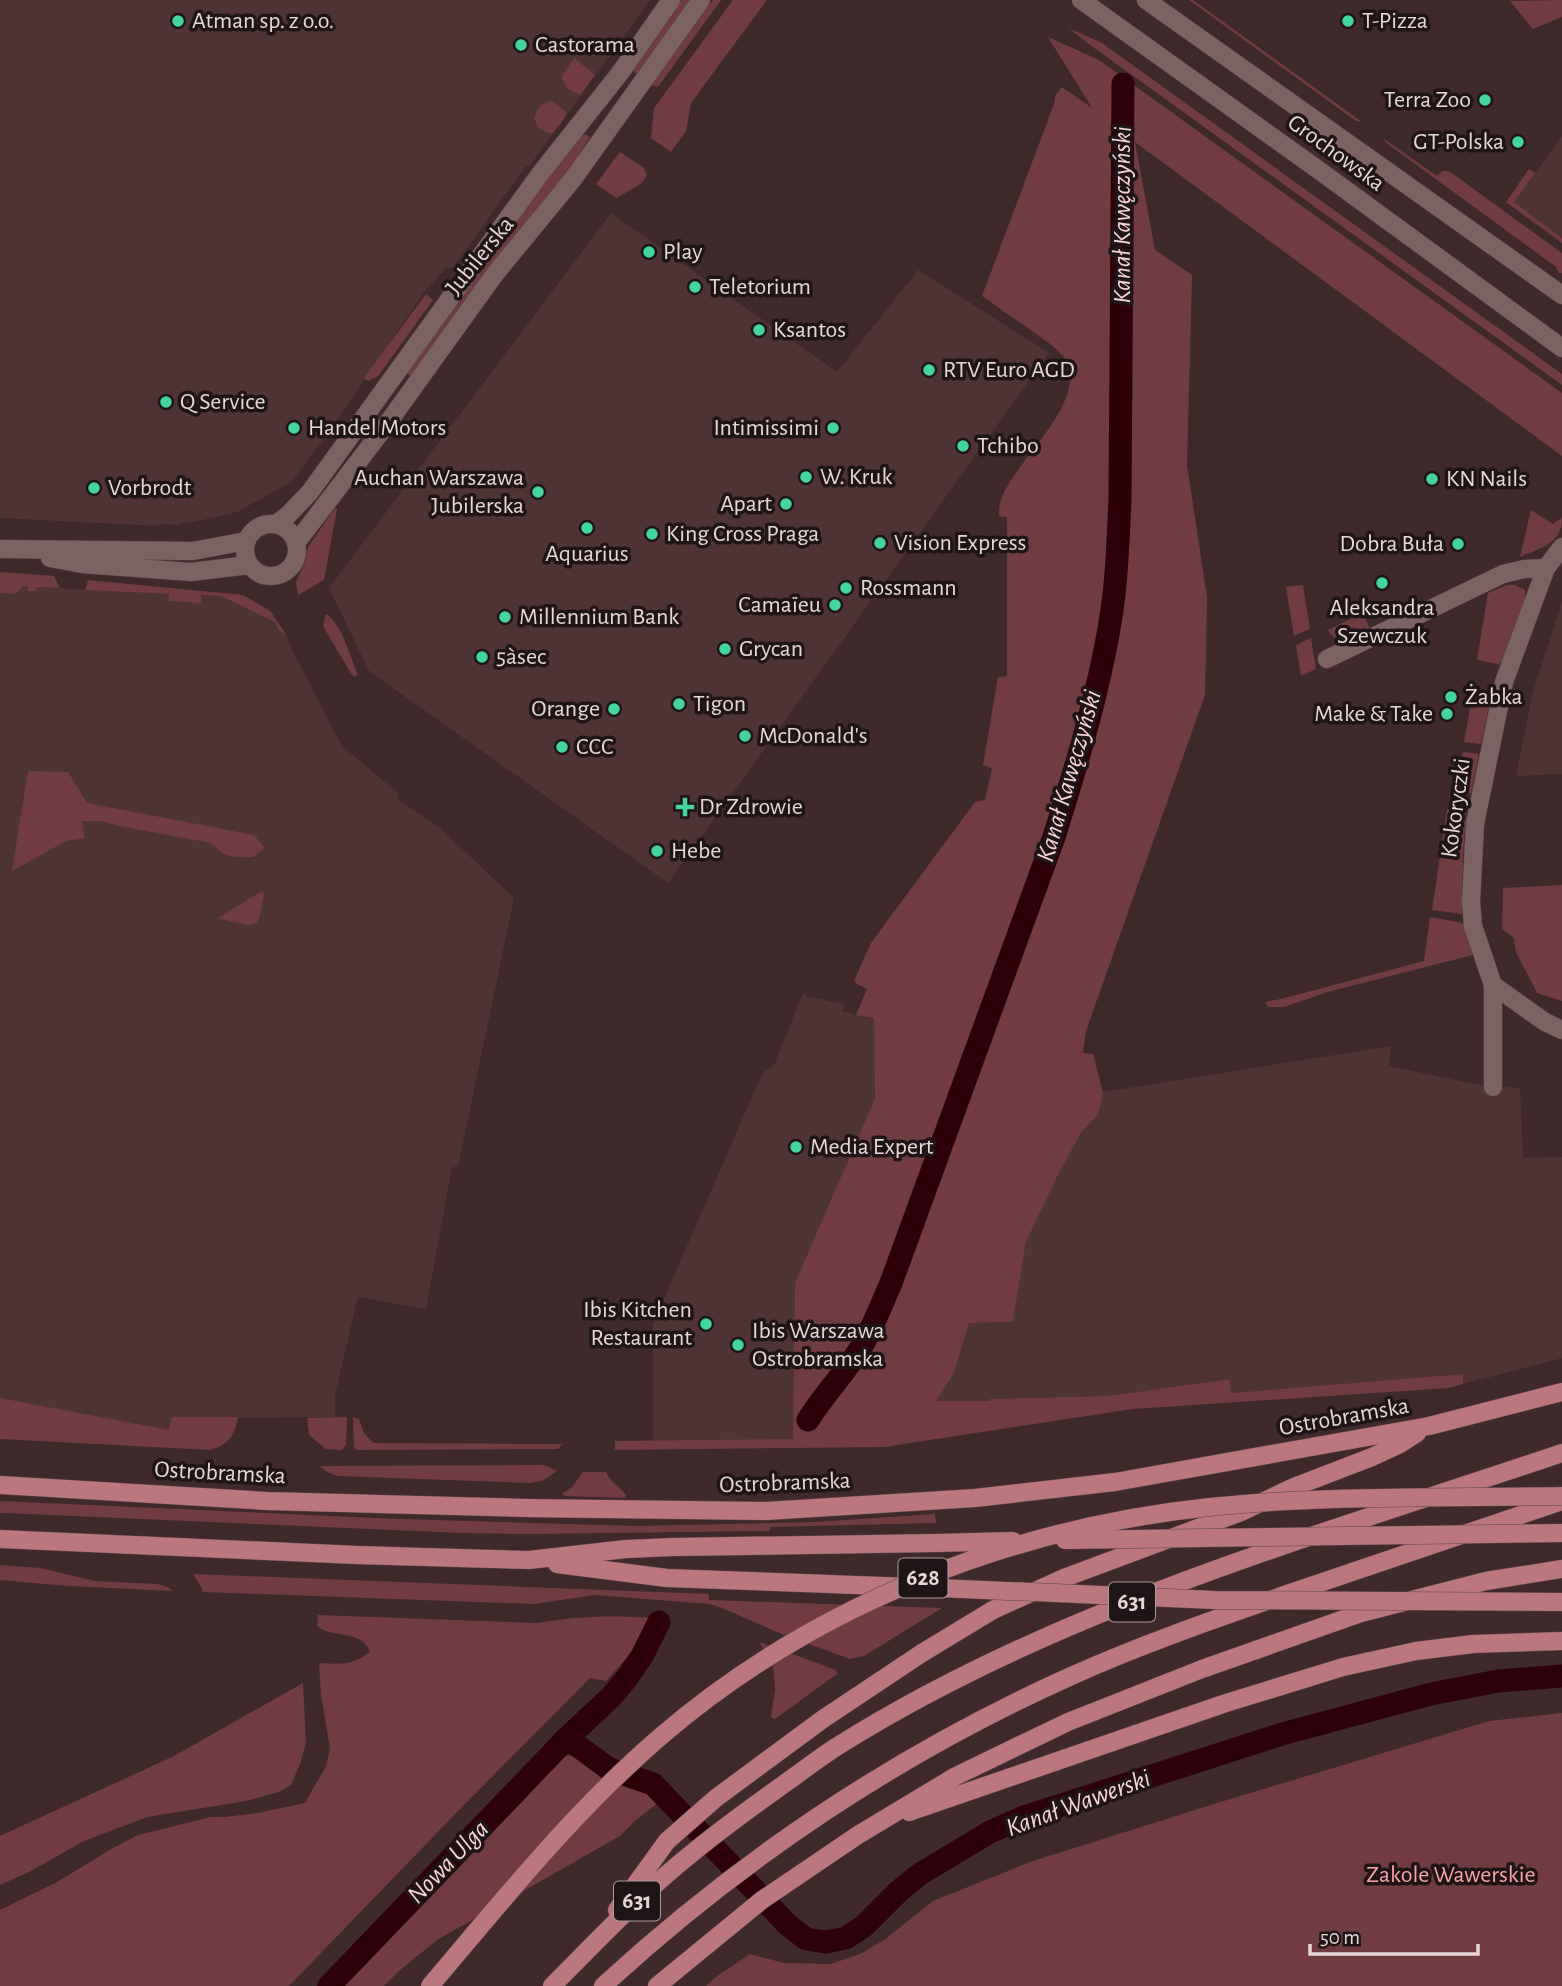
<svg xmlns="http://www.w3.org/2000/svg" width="1562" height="1986" font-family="'Alegreya Sans',sans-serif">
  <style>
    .built { fill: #503335 }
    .green { fill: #703c41 }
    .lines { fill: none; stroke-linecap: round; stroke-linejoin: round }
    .canal { stroke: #2e010a; stroke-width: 23 }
    .minor-casing { stroke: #5c484a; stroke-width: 19 }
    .tertiary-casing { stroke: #5c484a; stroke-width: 19 }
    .secondary-casing { stroke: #5c484a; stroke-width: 19 }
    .primary-casing { stroke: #5c484a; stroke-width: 19 }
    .minor { stroke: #7d6263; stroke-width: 18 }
    .tertiary { stroke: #7d6263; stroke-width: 18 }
    .secondary { stroke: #7d6263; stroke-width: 18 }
    .primary { stroke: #ba777d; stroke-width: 18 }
    .primary-bridge-casing { stroke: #5c484a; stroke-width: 19; stroke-linecap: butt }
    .primary-bridge { stroke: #ba777d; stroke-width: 18 }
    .poi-dot { fill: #44d49f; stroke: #201516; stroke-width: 2.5 }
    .labels { text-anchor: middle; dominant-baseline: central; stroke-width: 7; stroke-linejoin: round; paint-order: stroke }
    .shield { fill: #201516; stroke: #ab9c9d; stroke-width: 2 }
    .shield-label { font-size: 23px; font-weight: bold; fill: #e6d6d7 }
    .poi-label { font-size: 24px; fill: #e6d6d7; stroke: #201516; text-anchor: start }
    .street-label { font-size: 24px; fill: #e6d6d7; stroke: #201516 }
    .park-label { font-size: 24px; fill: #faa2a9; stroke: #201516 }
    .water-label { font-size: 26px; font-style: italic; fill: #f9d4d6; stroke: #201516 }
  </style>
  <rect width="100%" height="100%" fill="#40292a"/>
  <g class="built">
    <polygon points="0,0 650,0 529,167 526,166 453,268 446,268 425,291 333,426 291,482 237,512 189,523 187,521 177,525 158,524 158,526 0,518"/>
    <polygon points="1562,136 1562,238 1514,202"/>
    <polygon points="611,213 837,372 918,270 1049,353 668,883 369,671 329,588"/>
    <polygon points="23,586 28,587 28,590 36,587 170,594 201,603 201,595 221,595 275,622 279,631 286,634 291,648 342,746 397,792 399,800 440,828 514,898 458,1167 452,1167 426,1309 358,1297 335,1395 335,1417 185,1418 169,1446 0,1428 0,593 16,594"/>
    <polygon points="1562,602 1562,774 1516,776 1533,692"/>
    <polygon points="803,993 809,997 845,1004 842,1011 856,1015 874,1018 875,1098 795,1283 793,1439 653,1441 653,1324 762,1074 775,1063"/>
    <polygon points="1391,1046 1389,1066 1484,1086 1520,1088 1523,1158 1562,1157 1562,1358 1463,1384 1462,1374 1230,1393 1229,1379 1108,1396 991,1399 990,1401 935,1402 954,1373 969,1323 1013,1322 1026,1242 1059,1173 1082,1131 1098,1115 1103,1092"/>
  </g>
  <g class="green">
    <polygon points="681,0 690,0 638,75 633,71"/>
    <polygon points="713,0 721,0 658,87 651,85"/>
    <polygon points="733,0 767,0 691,103 686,131 671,152 651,138 654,108"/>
    <polygon points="1189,0 1193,0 1362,122 1356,121"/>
    <polygon points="1562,0 1562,17 1533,29 1510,1"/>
    <polygon points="1069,28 1102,43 1562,374 1562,385 1082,39"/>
    <path d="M1048,37L1099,60L1562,393V456L1135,142L1155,250L1192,275L1187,465L1207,597L1205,695L1086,1031L1083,1053L1093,1054L1103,1092L1098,1115L1082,1131L1059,1173L1026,1242L1013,1322L969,1323L954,1373L936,1401H990V1399L1108,1396L1229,1379L1231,1393L1463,1374V1384L1449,1388L1133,1409L884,1447L615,1450V1441L793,1439L795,1283L875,1098L874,1018L856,1015L867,989L857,984L854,981L871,943L975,802L985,800L992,768L983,765L998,677L1007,676V517L999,516C999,511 999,505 1001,500C1014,459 1097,397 1061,354C1052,344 1041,338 1031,330C1014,319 998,307 982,296L1054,104L1055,96L1062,87L1092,108Z"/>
    <path d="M574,58L595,75L581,94C570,93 564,87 562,76Z"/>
    <path d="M552,101L566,112V116L553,133H547L538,127L534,118C538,108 541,102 552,101Z"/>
    <polygon points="585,134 590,137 573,164 538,210 492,264 410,376 405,372 545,181 580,137"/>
    <polygon points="1384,139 1437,176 1442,171 1449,171 1562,253 1562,273 1559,273 1556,267 1385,142"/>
    <polygon points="620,152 644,168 647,175 641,184 616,198 596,184"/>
    <polygon points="1529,169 1535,173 1514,202 1562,238 1562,243 1506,202"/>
    <polygon points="426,294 433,300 378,376 368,381 364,378"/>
    <polygon points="335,508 337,509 324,580 298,595 296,582 305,562 308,547"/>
    <path d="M1531,510L1553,524L1562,518C1562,544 1540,548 1520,557Z"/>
    <polygon points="0,572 54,576 60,588 37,587 36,591 28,591 28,587 23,586 16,594 0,593"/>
    <polygon points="88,580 243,595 270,611 286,634 279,631 275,622 221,596 201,595 201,603 169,601 169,594 85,590"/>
    <polygon points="1303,585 1310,629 1294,636 1286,587"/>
    <polygon points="1507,585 1515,585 1525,590 1525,600 1502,662 1498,664 1477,660 1488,593"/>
    <polygon points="1362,613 1369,626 1368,629 1342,641 1332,636 1328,630"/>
    <path d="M326,614C341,622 351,659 358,675L354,677L350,672L323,626Z"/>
    <polygon points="1311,638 1316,669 1301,676 1296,645"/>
    <polygon points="1473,691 1492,693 1481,744 1464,742"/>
    <polygon points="1463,752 1479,754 1471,793 1457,791"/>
    <polygon points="28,771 68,772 87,803 254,835 265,848 253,857 236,857 223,854 211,843 119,826 101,821 82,821 85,838 66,841 12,871"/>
    <polygon points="1447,809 1466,812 1463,857 1462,914 1432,910"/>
    <polygon points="1562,885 1562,1001 1537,993 1516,952 1514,938 1502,929 1503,888"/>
    <polygon points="260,892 263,892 264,895 258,923 248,925 219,919 220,917"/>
    <polygon points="1430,917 1463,923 1473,955 1331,991 1284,1007 1268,1007 1265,1002 1281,999 1424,961"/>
    <path d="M0,1398L169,1430L172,1417H238C235,1435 229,1444 211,1450L0,1439Z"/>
    <polygon points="347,1417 346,1445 342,1450 326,1449 309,1435 307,1418"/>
    <polygon points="353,1417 359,1419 364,1433 373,1443 562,1444 558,1449 356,1450 354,1446"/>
    <polygon points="544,1465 557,1471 542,1481 529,1483 338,1476 327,1472 319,1466"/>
    <path d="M583,1472H606C611,1483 620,1487 626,1495L625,1498L565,1496L562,1494L572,1487Z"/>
    <polygon points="0,1501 398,1519 636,1526 816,1522 935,1514 936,1523 770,1527 770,1531 529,1534 461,1533 5,1513 0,1513"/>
    <polygon points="0,1565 40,1568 95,1581 157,1584 168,1587 172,1591 68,1586 0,1580"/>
    <polygon points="193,1574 709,1594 709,1600 942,1608 864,1656 850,1659 777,1632 722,1608 709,1604 595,1595 533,1604 203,1592 202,1588"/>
    <path d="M318,1615L537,1623C576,1616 613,1615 652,1618L637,1646L606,1681L590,1678L461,1808L289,1986H0V1910L57,1882L113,1848L138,1835L210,1817H225L257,1813L305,1803L326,1766L330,1749L321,1695L319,1663C342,1664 351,1666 370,1652C362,1629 332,1639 317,1626Z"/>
    <polygon points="759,1642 836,1670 837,1674 775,1719 772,1718 771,1716 775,1690 773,1664"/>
    <polygon points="303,1683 306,1743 300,1764 291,1785 279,1792 246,1801 147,1817 84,1841 29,1872 0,1885 0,1836 174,1756"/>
    <polygon points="1562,1713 1562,1986 706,1986 717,1976 750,1954 784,1963 831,1964 860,1954 884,1940 933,1901 1033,1861 1214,1804 1489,1721"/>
    <polygon points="573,1755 645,1788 659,1802 636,1820 620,1836 437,1940 399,1971 384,1986 344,1986 527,1797 560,1757"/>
  </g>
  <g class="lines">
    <g class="canal">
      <path d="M808,1420C825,1393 847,1371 863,1344C874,1325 882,1303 891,1283L1054,837C1076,767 1098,695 1110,623C1117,582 1118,540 1120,499L1123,84"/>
      <polyline points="567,1738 609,1769 653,1784 788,1925 806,1939 826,1942 846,1938 864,1926 899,1891 920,1874 990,1832 1024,1817 1282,1734 1431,1694 1498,1681 1562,1676"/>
      <polyline points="329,1986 567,1738 611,1697 627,1678 642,1656 659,1622"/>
    </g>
    <defs>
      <g id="minor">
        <polyline points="1327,659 1503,574 1524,569 1546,568"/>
        <polyline points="1493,985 1545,1022 1562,1030"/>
        <polyline points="1493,1087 1493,985 1473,926 1471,902 1475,824 1504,682 1546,568 1562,547"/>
      </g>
      <g id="tertiary">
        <circle cx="271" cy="550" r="26"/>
        <polyline points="276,524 288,515 310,492 540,174 620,73 671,0"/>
        <polyline points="296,543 387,424 495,274 573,179 701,0"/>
        <polyline points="0,549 193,551 246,541"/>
        <polyline points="50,558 82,564 191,572 249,565"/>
      </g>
      <g id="secondary">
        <polyline points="1081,0 1320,171 1562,348"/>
        <polyline points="1146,0 1562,295"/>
      </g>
      <g id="primary">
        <polyline points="0,1485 267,1501 524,1508 766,1511 975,1498 1115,1482 1429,1426 1562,1392"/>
        <polyline points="0,1539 357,1555 529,1560 626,1549 674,1547 936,1543"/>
        <polyline points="557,1564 667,1578 909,1587"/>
        <polyline points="909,1812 1226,1703 1343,1667 1416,1651 1473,1644 1562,1641"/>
        <polyline points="617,1910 667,1841 716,1798 823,1719 922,1653 993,1610 1064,1578 1241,1512 1294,1487 1372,1457 1400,1444 1417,1433"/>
        <path d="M552,1986C597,1941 641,1894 691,1854C721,1829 752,1807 784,1784C803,1771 821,1756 841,1744C1062,1606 1317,1536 1562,1453"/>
        <path d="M603,1986C741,1859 898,1754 1069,1677C1142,1644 1218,1618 1293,1592C1383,1562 1472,1531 1562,1501"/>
        <polyline points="657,1986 762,1900 858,1835 956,1776 1068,1722 1202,1669 1361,1613 1486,1581 1562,1569"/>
      </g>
    </defs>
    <use href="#minor" class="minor-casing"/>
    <use href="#tertiary" class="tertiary-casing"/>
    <use href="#secondary" class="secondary-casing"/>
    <use href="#primary" class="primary-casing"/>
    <use href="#minor" class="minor"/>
    <use href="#tertiary" class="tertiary"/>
    <use href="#secondary" class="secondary"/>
    <use href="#primary" class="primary"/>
    <defs>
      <g id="primary-bridge">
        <polyline points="1065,1540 1562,1533"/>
        <polyline points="936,1543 1013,1541"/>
        <polyline points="916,1587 1214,1600 1562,1602"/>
        <path d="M430,1986C503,1900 574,1811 660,1737C813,1605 1010,1528 1210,1507C1327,1495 1445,1498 1562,1496"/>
      </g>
    </defs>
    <use href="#primary-bridge" class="primary-bridge-casing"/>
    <use href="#primary-bridge" class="primary-bridge"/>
  </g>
  <g class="poi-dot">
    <circle cx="178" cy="21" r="7"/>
    <circle cx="1348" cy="21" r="7"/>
    <circle cx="521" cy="45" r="7"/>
    <circle cx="1485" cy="100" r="7"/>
    <circle cx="1518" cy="142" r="7"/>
    <circle cx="649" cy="252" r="7"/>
    <circle cx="695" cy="287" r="7"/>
    <circle cx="759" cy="330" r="7"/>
    <circle cx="929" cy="370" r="7"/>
    <circle cx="166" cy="402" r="7"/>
    <circle cx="294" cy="428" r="7"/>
    <circle cx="833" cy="428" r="7"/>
    <circle cx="963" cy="446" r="7"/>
    <circle cx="806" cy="477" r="7"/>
    <circle cx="1432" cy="479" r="7"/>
    <circle cx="94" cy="488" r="7"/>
    <circle cx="538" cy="492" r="7"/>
    <circle cx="786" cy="504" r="7"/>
    <circle cx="587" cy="528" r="7"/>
    <circle cx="652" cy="534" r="7"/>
    <circle cx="880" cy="543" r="7"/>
    <circle cx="1458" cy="544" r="7"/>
    <circle cx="1382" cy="583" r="7"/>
    <circle cx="846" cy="588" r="7"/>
    <circle cx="835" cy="605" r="7"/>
    <circle cx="505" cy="617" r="7"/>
    <circle cx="725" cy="649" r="7"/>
    <circle cx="482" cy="657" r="7"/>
    <circle cx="1451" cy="697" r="7"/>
    <circle cx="679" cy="704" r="7"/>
    <circle cx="614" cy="709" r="7"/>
    <circle cx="1447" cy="714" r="7"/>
    <circle cx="745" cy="736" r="7"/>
    <circle cx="562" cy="747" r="7"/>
    <path d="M681.5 796.5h7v7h7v7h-7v7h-7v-7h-7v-7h7z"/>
    <circle cx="657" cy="851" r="7"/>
    <circle cx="796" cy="1147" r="7"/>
    <circle cx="706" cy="1324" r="7"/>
    <circle cx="738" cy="1345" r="7"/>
  </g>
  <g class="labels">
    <g class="shield">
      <rect x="898.5" y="1558.5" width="49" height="39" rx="5"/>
      <rect x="1109" y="1582.5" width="46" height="39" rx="5"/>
      <rect x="614" y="1881.5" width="46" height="39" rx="5"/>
    </g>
    <g class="shield-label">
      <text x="923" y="1578">628</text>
      <text x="1132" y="1602">631</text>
      <text x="637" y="1901">631</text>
    </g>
    <g class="poi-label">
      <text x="192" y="21">Atman sp. z o.o.</text>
      <text x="1362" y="21">T-Pizza</text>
      <text x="535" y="45">Castorama</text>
      <text x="1471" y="100" text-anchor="end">Terra Zoo</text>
      <text x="1504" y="142" text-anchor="end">GT-Polska</text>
      <text x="663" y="252">Play</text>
      <text x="709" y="287">Teletorium</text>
      <text x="773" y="330">Ksantos</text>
      <text x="943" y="370">RTV Euro AGD</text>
      <text x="180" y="402">Q Service</text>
      <text x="308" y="428">Handel Motors</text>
      <text x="819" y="428" text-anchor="end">Intimissimi</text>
      <text x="977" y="446">Tchibo</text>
      <text x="820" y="477">W. Kruk</text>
      <text x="524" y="478" text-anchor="end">Auchan Warszawa<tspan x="524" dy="28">Jubilerska</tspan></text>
      <text x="1446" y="479">KN Nails</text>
      <text x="108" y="488">Vorbrodt</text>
      <text x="772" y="504" text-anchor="end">Apart</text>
      <text x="666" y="534">King Cross Praga</text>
      <text x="894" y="543">Vision Express</text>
      <text x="1444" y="544" text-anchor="end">Dobra Buła</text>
      <text x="587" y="554" text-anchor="middle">Aquarius</text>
      <text x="860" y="588">Rossmann</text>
      <text x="821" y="605" text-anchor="end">Camaïeu</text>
      <text x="1382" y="608" text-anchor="middle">Aleksandra<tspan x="1382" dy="28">Szewczuk</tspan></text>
      <text x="519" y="617">Millennium Bank</text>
      <text x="739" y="649">Grycan</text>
      <text x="496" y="657">5àsec</text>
      <text x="1465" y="697">Żabka</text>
      <text x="693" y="704">Tigon</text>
      <text x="600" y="709" text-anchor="end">Orange</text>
      <text x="1433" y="714" text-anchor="end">Make &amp; Take</text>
      <text x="759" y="736">McDonald's</text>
      <text x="576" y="747">CCC</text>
      <text x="699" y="807">Dr Zdrowie</text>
      <text x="671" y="851">Hebe</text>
      <text x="810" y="1147">Media Expert</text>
      <text x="692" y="1310" text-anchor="end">Ibis Kitchen<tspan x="692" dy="28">Restaurant</tspan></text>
      <text x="752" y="1331">Ibis Warszawa<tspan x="752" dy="28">Ostrobramska</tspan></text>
    </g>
    <g class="street-label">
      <text transform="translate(1336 153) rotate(36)">Grochowska</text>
      <text transform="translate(480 256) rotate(-51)">Jubilerska</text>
      <text transform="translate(1456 808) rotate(-82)">Kokoryczki</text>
      <text transform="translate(1344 1417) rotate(-10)">Ostrobramska</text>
      <text transform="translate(220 1473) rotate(3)">Ostrobramska</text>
      <text transform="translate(785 1483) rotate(-2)">Ostrobramska</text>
    </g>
    <g class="park-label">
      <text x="1451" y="1875">Zakole Wawerskie</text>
    </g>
    <g class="water-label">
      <text transform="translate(1122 215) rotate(-90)">Kanał Kawęczyński</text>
      <text transform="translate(1069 776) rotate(-74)">Kanał Kawęczyński</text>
      <text transform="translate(1078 1803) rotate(-20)">Kanał Wawerski</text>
      <text transform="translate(448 1862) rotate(-46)">Nowa Ulga</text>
    </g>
  </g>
  <path d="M1310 1944v10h168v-10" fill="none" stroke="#e6d6d7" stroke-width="3.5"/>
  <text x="1320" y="1944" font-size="21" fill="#e6d6d7" stroke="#201516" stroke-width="5" paint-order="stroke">50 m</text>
</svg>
